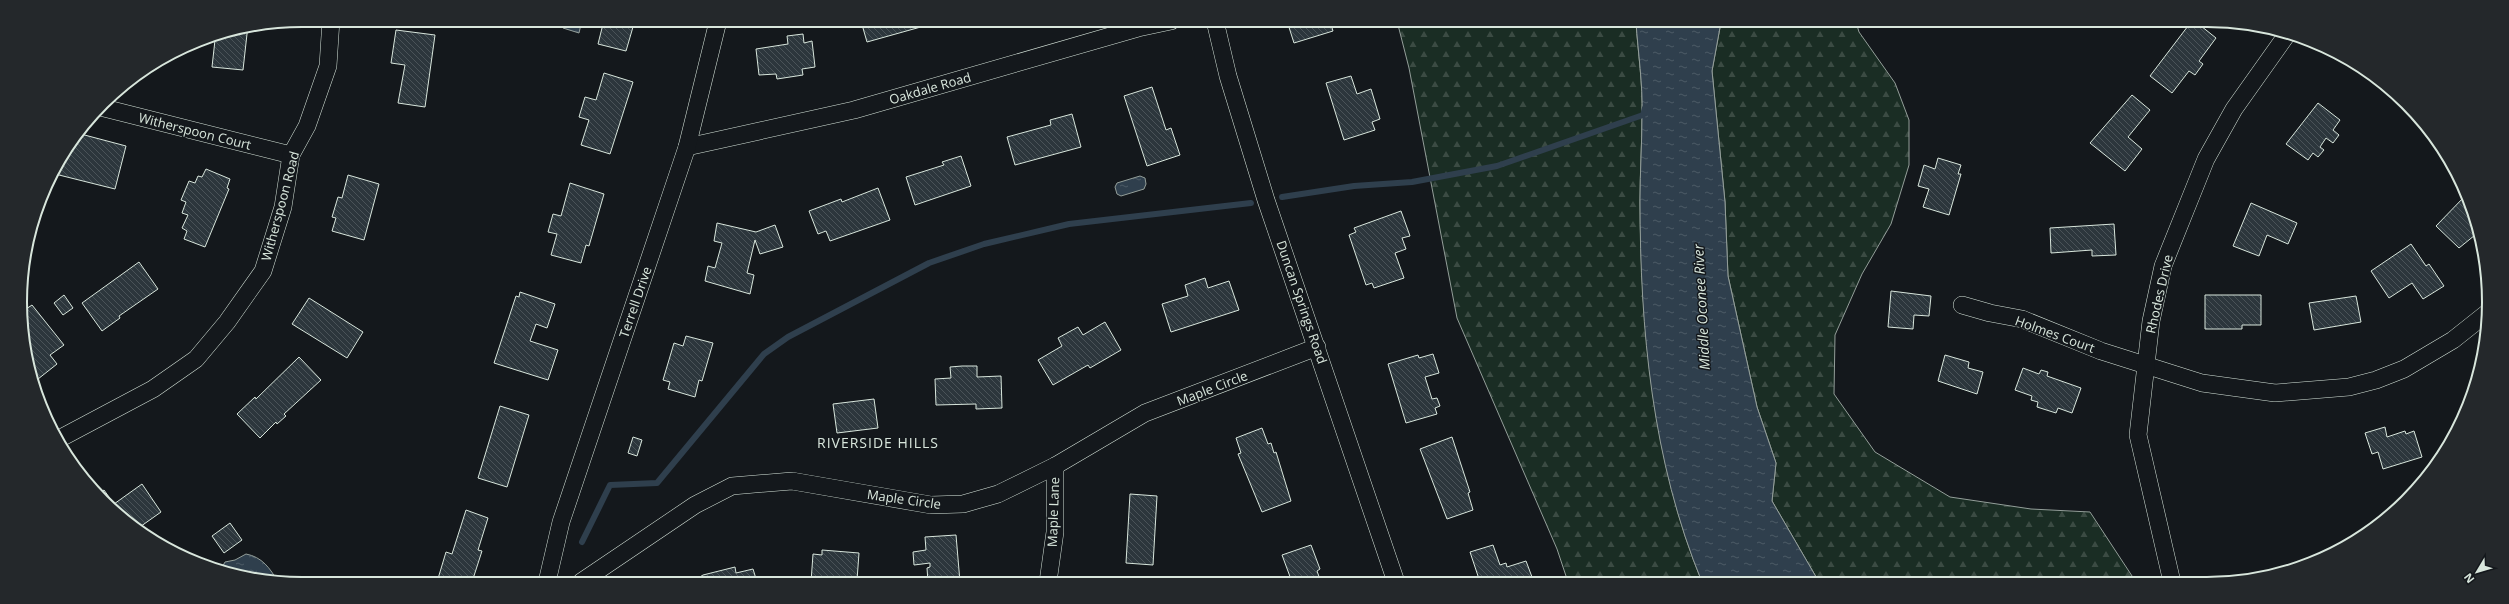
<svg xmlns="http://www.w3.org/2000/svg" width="2509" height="604" font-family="'Open Sans',sans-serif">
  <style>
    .forest { fill: url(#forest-firs); stroke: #939e99 }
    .water { fill: url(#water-ripples); stroke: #939e99 }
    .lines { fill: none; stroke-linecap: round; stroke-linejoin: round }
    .stream { stroke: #2f3f4d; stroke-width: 6 }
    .building { fill: url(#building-back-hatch); stroke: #d8e6dc }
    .street-casing { stroke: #d8e6dc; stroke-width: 18 }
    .street { stroke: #14181c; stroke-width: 17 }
    .labels { text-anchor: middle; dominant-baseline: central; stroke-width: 3; stroke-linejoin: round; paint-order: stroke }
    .street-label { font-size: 13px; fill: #d8e6dc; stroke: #14181c }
    .water-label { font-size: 14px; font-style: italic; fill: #d8e6dc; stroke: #14181c }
    .neighbourhood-label { font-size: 14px; letter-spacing: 1px; fill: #d8e6dc; stroke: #14181c }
    .rim { fill: none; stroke: #d8e6dc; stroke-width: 2 }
  </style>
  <defs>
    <pattern id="forest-firs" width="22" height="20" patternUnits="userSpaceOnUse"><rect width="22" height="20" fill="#1a2d24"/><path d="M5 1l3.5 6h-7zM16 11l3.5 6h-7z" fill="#3b4b43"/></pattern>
    <pattern id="water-ripples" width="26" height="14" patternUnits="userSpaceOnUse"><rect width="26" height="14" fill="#2f3f4d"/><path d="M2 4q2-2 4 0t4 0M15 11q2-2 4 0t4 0" fill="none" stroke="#4c5b66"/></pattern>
    <pattern id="building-back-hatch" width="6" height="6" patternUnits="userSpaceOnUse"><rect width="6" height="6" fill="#2c363c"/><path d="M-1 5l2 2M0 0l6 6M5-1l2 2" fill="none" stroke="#4a5358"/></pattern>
  </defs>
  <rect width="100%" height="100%" fill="#14181c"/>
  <g class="forest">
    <path d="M1397,21L1636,22C1638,53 1643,84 1642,115C1642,144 1640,173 1640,203C1641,331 1653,462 1702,582H1568L1557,549L1457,318L1409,68Z"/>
    <polygon points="1721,22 1856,22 1859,32 1895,83 1909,120 1909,165 1891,224 1862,274 1835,335 1834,394 1875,452 1950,497 2031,509 2090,512 2136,582 1819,582 1772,501 1776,463 1757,407 1728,276 1725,202 1712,71"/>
  </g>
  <g class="water">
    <polygon points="565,20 582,20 579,33 563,28"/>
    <path d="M1636,22H1721L1712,71L1725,202L1728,276L1757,407L1776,463L1772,501L1819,582H1702C1652,461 1640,329 1640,200C1640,171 1642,143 1642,115C1643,84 1638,53 1636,22Z"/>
    <polygon points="1140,176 1145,178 1146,184 1144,189 1121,196 1117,194 1115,187 1117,183"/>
    <path d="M246,554C262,557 270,568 278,582H265L220,571L225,562L235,560Z"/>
  </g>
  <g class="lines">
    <g class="stream">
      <polyline points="1282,197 1354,186 1412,182 1497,166 1643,115 1645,108"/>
      <polyline points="582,542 610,485 657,483 764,354 788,337 929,263 984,244 1069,224 1251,203"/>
    </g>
  </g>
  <g class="building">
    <polygon points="604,20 635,20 626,51 598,44"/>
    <polygon points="861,21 934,21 935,23 867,42"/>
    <polygon points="1287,21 1330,21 1333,31 1294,43"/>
    <polygon points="2191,22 2196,22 2216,38 2199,61 2203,64 2195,75 2189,71 2172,93 2150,76"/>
    <polygon points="248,25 243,70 212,67 215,40 203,39"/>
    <polygon points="396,30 435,35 425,107 398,103 405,65 391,63"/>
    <polygon points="803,34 804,43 812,41 815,67 802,69 803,75 777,79 776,74 759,75 756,49 788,44 787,36"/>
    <polygon points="604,73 633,82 610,154 581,145 589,120 579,117 585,97 596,100"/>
    <polygon points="1351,76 1357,94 1371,89 1380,119 1372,122 1375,130 1344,140 1326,83"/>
    <polygon points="1152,87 1166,130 1171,128 1180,155 1147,166 1124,96"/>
    <polygon points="2132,95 2150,110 2128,137 2142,149 2125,171 2090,143"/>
    <polygon points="2318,103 2340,120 2333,130 2339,135 2333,143 2326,138 2320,147 2324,150 2318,157 2313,153 2308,160 2286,144"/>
    <polygon points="1072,114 1081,147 1015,165 1007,137 1051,125 1050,120"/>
    <polygon points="77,133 126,146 115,189 55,174 58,162"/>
    <polygon points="961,156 971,186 915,205 906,177 944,165 942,162"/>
    <polygon points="1938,158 1961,165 1958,174 1961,174 1949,215 1923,207 1929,189 1918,186 1924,165 1935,169"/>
    <polygon points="206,169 230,179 227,188 229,189 205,247 184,239 187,231 182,228 188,215 182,213 186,202 181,200 189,181 195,183 198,176 202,177"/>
    <polygon points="348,175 379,184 364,240 332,231 336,218 332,217 338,197 342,198"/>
    <polygon points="570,183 604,194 589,246 586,245 581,263 551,255 557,234 548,232 553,214 561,216"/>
    <polygon points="2463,187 2480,231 2459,248 2436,226 2465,196 2459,191"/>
    <polygon points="878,188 890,220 830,241 826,231 818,234 809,211 841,199 842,202"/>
    <polygon points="2251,203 2297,223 2288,244 2267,235 2259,256 2233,246"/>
    <polygon points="1401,211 1410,236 1402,238 1406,249 1395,253 1404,278 1374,288 1372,283 1366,285 1349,235 1356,232 1354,228"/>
    <polygon points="717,223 756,232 775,225 783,247 760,254 755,240 747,273 754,275 750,294 705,281 708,266 715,268 722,243 714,241"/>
    <polygon points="2114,224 2116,255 2092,256 2092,250 2051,253 2050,228"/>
    <polygon points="2411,244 2426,266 2429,264 2444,286 2423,299 2412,283 2389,298 2371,271"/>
    <polygon points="139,262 158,289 119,316 120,318 102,331 82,303"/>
    <polygon points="1205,278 1208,288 1229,281 1239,310 1171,332 1162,304 1188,296 1185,285"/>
    <polygon points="1891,291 1931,296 1929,316 1914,315 1913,329 1888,327"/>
    <polygon points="520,292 555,304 547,328 536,324 530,341 558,350 548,380 494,363 516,296 519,297"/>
    <polygon points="64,295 73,308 63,315 54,303"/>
    <polygon points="2205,295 2261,295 2261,325 2242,325 2242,329 2205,329"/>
    <polygon points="2356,296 2361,322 2314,330 2309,303"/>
    <polygon points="309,298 363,332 347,358 292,324"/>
    <polygon points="32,305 64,345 50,355 57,364 33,383 30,375 23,311"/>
    <polygon points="1105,322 1121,350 1090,368 1088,365 1053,385 1038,360 1062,346 1058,338 1078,327 1083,335"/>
    <polygon points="686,336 713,343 702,381 699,380 695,397 668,389 670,382 663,380 674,343 683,346"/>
    <polygon points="1433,354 1439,373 1425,377 1432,399 1437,398 1440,406 1435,408 1437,414 1406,423 1388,364 1418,355 1419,358"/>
    <polygon points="1945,355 1969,362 1968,368 1983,372 1977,394 1938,381"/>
    <polygon points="299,357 321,380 284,414 286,416 277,424 276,422 260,438 237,414 255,397 256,399"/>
    <polygon points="962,366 977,366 977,377 1001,376 1002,408 976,409 976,404 936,405 935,379 951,378 950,367"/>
    <polygon points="2023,368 2039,374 2041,370 2048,372 2047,376 2081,388 2072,413 2058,408 2056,413 2037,407 2038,402 2031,400 2032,396 2015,390"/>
    <polygon points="874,399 878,428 837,433 833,404"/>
    <polygon points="500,406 529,415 507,487 478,478"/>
    <polygon points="2385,427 2387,437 2405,431 2406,434 2414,431 2422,457 2383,469 2378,452 2372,454 2365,433"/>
    <polygon points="1262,428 1268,444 1271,443 1274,453 1276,452 1291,501 1262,512 1238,454 1241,453 1236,438"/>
    <polygon points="633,437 642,440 637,456 628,453"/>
    <polygon points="1452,437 1470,492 1468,493 1473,510 1447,519 1420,449"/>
    <polygon points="142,484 161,512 137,529 116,514 98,494 104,490 114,504"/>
    <polygon points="1130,494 1157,496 1153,565 1126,563"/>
    <polygon points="466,510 488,518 478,550 482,551 472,582 437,582 446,552 452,554"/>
    <polygon points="230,523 242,540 224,553 212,536"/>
    <polygon points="956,535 960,582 928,582 927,568 930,567 930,563 914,565 913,552 926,550 925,537"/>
    <polygon points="1311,545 1320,569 1317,571 1321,582 1292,582 1282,555"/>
    <polygon points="1493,545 1500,565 1506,563 1507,567 1526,561 1532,577 1524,582 1480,582 1470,552"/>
    <polygon points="822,550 859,553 857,580 835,578 835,582 811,582 813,554 822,555"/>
    <polygon points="735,567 736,573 753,569 757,582 692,582 703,575"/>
  </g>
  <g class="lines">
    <defs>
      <g id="street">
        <polyline points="1215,21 1228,76 1266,200 1396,582"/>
        <polyline points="100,107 291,155"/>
        <polyline points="687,147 854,110 1138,28 1171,21"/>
        <polyline points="1962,305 1990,313 2022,319 2101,351 2202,383 2275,393 2349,387 2376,380 2404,369 2453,340 2487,313"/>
        <polyline points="57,440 153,389 196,359 227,322 263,271 283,207 291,155 307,126 328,66 331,20"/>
        <polyline points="547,582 561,522 687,147 718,21"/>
        <polyline points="581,582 695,505 732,486 792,481 931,505 963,504 998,494 1055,466 1145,413 1317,347"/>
        <polyline points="1048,582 1055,532 1055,466"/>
        <polyline points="2172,582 2138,435 2151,321 2163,266 2206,159 2234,109 2288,33"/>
      </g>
    </defs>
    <use href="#street" class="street-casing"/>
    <use href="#street" class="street"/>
  </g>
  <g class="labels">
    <g class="street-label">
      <text transform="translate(930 88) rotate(-16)">Oakdale Road</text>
      <text transform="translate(195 131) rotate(14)">Witherspoon Court</text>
      <text transform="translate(280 206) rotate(-75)">Witherspoon Road</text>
      <text transform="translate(2159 294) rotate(-77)">Rhodes Drive</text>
      <text transform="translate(635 302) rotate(-71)">Terrell Drive</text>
      <text transform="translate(1302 302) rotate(71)">Duncan Springs Road</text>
      <text transform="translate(2055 334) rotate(20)">Holmes Court</text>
      <text transform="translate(1212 388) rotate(-21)">Maple Circle</text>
      <text transform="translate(904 499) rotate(8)">Maple Circle</text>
      <text transform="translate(1053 512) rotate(-88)">Maple Lane</text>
    </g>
    <g class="water-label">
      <text transform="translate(1701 307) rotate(-93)">Middle Oconee River</text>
    </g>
    <g class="neighbourhood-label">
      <text x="878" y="442">RIVERSIDE HILLS</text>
    </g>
  </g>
  <path d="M0 0H2509V604H0ZM302 27H2207A275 275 0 0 1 2482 302V302A275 275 0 0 1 2207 577H302A275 275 0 0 1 27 302V302A275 275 0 0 1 302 27Z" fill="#24282b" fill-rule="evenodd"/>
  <path class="rim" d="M302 27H2207A275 275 0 0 1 2482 302V302A275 275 0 0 1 2207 577H302A275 275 0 0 1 27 302V302A275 275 0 0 1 302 27Z"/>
  <g transform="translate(2477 572) rotate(232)" stroke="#14181c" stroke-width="3" paint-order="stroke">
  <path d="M0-3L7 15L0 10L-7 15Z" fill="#d8e6dc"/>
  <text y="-6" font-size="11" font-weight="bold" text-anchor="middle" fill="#d8e6dc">N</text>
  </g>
</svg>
